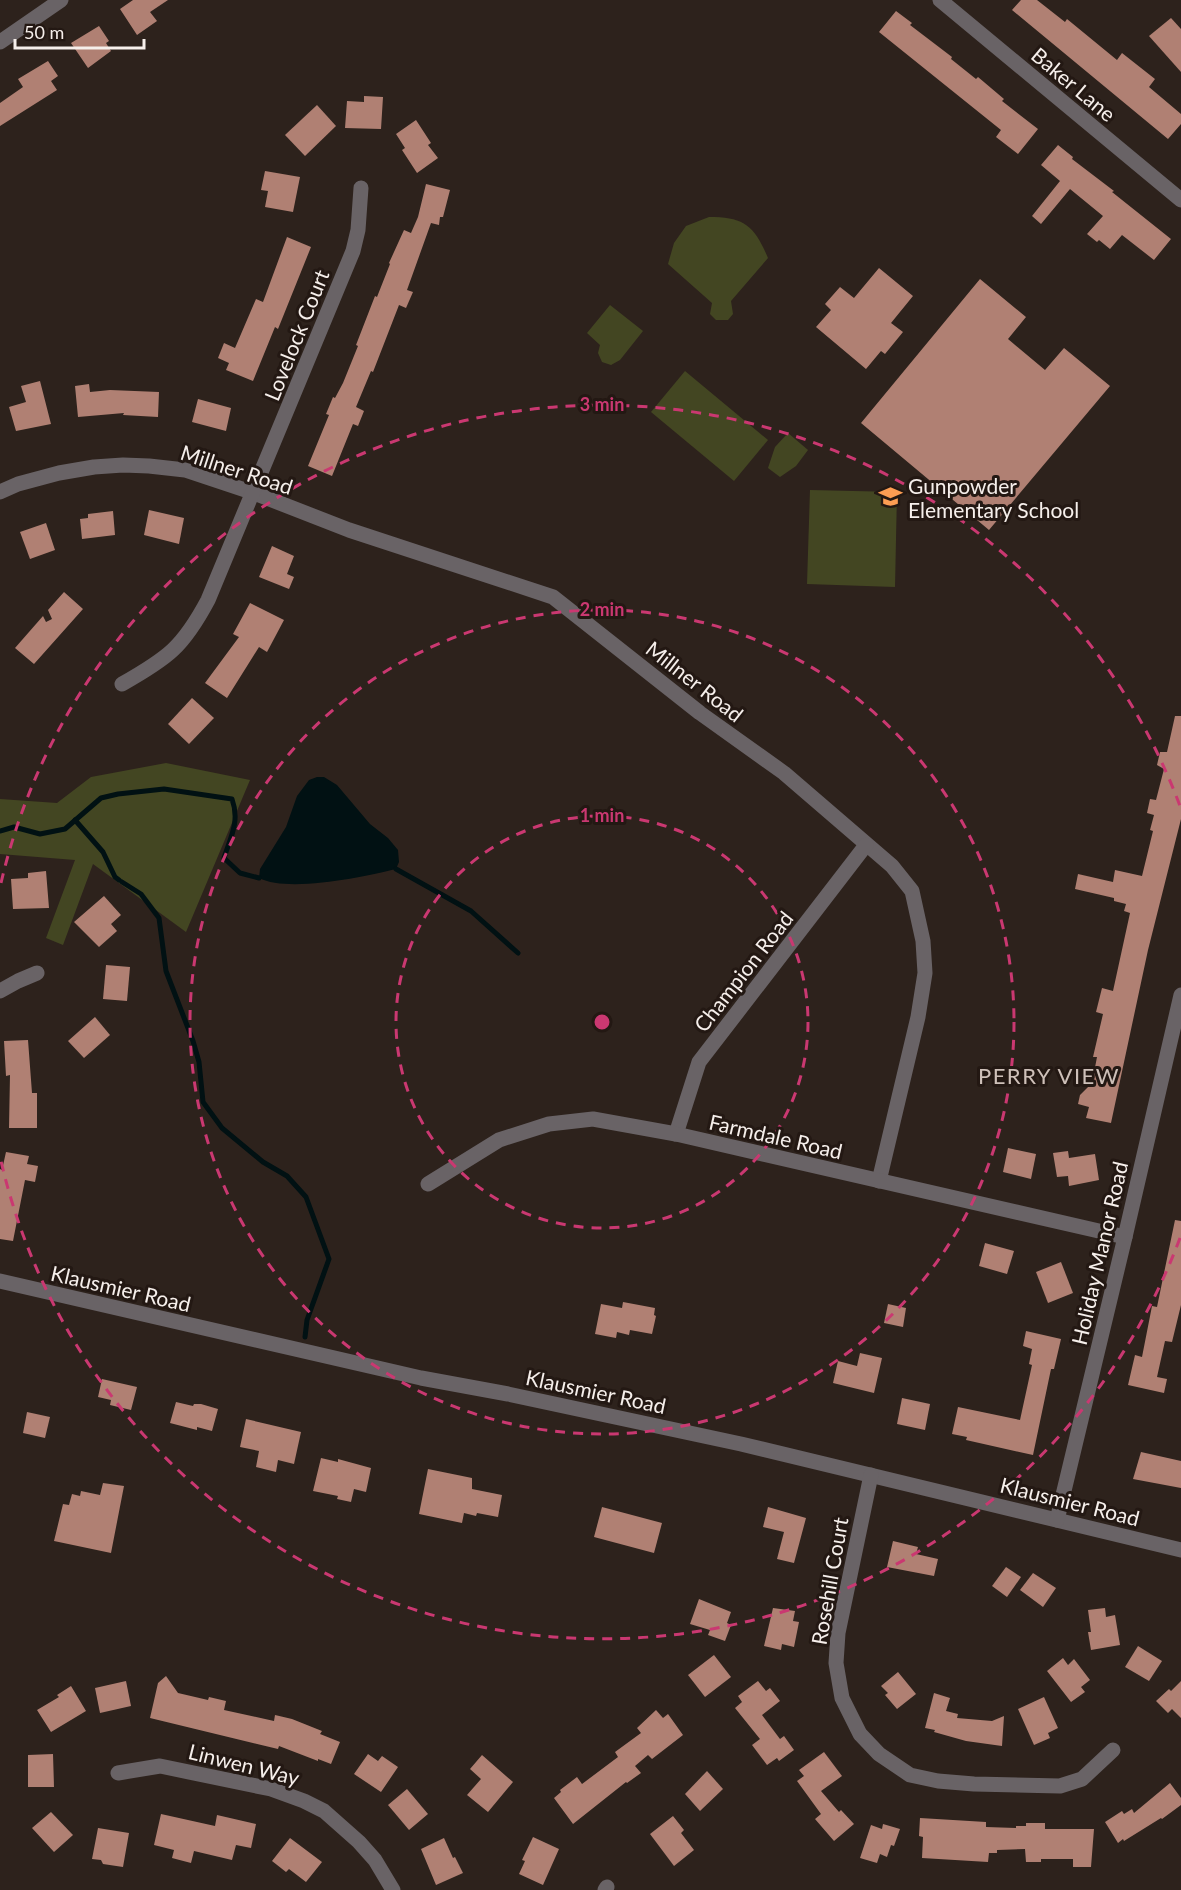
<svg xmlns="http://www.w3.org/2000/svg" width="1181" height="1890" font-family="Lato,sans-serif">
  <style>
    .green { fill: #434622 }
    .water { fill: #011113 }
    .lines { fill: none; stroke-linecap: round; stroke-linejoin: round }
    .stream { stroke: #011113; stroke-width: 5 }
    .building { fill: #b08073 }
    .street { stroke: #696366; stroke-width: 15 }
    .ring { fill: none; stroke: #ca3871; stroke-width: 3; stroke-dasharray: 10 8 }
    .labels { text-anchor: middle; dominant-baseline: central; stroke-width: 6; stroke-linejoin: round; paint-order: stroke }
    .street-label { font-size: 21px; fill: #f6efeb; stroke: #231813 }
    .poi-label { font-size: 21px; fill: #f6efeb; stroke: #231813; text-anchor: start }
    .neighbourhood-label { font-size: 22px; letter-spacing: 1.5px; fill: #cec0b9; stroke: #231813 }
    .centre { fill: #ca3871; stroke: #231813; stroke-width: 3 }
    .ring-label { font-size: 18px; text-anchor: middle; font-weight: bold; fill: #ca3871; stroke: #231813; stroke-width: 6; stroke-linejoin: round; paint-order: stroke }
  </style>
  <rect width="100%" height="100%" fill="#2d221c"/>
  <g class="green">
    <path d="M709,217C744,217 754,225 768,258L731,301L733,314L728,320H716L710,314L712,303L668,264L674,243L686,226Z"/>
    <polygon points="610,305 643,331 620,360 611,365 602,362 598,353 600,345 587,333"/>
    <polygon points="685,371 768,440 734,481 651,412"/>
    <polygon points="788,433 808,450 796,466 780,477 768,468 775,447"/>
    <polygon points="810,490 897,492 895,587 807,584"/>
    <polygon points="166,763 250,780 186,932 93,864 63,945 46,938 75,860 0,854 0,799 57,803 91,777"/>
  </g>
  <path class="water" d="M317,777H324L337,785L370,824L388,838L398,850L399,862L396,869C364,877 288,893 259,878L260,869L286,827L297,796L309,780Z"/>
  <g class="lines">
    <g class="stream">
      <polyline points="75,820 103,852 115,877 119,880"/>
      <path d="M0,831L14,827L40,834L65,829L101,798L118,794L164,789L232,799C240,821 231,836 224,858L240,873L259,878"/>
      <polyline points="396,869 471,911 518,953"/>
      <polyline points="122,882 141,894 159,918 166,971 193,1041 199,1062 203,1102 222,1128 263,1162 287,1176 306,1197 329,1259 307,1320 305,1337"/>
    </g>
  </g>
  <g class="building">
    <polygon points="133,0 168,0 150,12 157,21 137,35 120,9"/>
    <polygon points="1021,0 1037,0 1065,22 1067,19 1117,60 1122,53 1155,79 1149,87 1181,114 1181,124 1168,139 1012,10"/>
    <polygon points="896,11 912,23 910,25 952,57 951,59 976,79 978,77 1004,99 1002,101 1038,129 1018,154 996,137 1001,130 879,32"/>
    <polygon points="1171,18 1181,29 1181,72 1149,36"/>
    <polygon points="99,26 109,41 106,43 111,51 88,68 71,43"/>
    <polygon points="48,61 58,76 51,81 57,90 0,126 0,103 23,87 18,79"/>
    <polygon points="364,96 383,97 381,129 345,128 347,101 364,102"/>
    <polygon points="317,105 336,126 305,156 285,135"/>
    <polygon points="416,120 431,143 428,145 438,158 417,173 402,150 405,148 396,134"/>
    <polygon points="1058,145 1073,157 1072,159 1114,191 1112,192 1171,239 1154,260 1122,235 1110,249 1099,240 1097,242 1087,234 1103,216 1070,189 1041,224 1032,216 1060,181 1041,165"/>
    <polygon points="265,171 300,177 293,212 265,207 268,191 261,190"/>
    <polygon points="426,184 450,190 443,217 440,217 439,225 431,223 407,290 413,292 406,308 399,305 373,372 371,371 356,407 364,411 358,426 353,424 332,476 308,466 329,415 326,414 333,397 335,398 343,383 358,346 356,345 375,296 377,297 390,264 389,263 404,230 411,233 418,217"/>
    <polygon points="287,237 311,247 278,329 275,327 253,381 226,370 229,363 218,358 224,343 235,348 256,299 263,302"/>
    <polygon points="879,268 913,296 891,323 903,332 885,354 881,351 866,369 816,327 831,310 825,304 840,287 854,298"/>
    <polygon points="980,279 1026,317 1008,339 1045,370 1064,348 1110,386 989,530 861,423"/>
    <polygon points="40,381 51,424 16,431 9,407 26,402 21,386"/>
    <polygon points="89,384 90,392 110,390 159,392 158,417 123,415 124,413 78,417 75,386"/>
    <polygon points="198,399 231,408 226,431 192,422"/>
    <polygon points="149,510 184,518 179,544 144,535"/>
    <polygon points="113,511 115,535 82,539 80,519 88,518 88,514"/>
    <polygon points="46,523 55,550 30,559 20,532"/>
    <polygon points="272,546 294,556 287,574 294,577 289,589 259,577"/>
    <polygon points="64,592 83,609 34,664 15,648 43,616 46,622 52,619 48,610"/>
    <polygon points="250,603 284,620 267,652 259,647 227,698 205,683 239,637 233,634"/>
    <polygon points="192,698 214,718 189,744 168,724"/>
    <polygon points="1175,716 1181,716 1181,819 1148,950 1111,1123 1086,1118 1089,1107 1078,1104 1080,1095 1092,1083 1097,1057 1093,1057 1103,1014 1096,1012 1102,988 1113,991 1130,913 1124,911 1126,904 1114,901 1114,898 1075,889 1078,874 1113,882 1115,870 1142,876 1153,831 1150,830 1154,815 1147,813 1150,799 1156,800 1164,769 1157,765 1160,752 1167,752"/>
    <polygon points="46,871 49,908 13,909 11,879 28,878 28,873"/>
    <polygon points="104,896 121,915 111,924 117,931 99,947 74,922"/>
    <polygon points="106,965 130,967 127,1001 103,999"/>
    <polygon points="95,1017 110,1035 84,1058 68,1041"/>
    <polygon points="28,1040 32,1093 37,1093 37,1128 9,1128 10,1075 6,1076 4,1041"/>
    <polygon points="1008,1148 1036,1154 1031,1179 1003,1172"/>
    <polygon points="1068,1151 1069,1158 1095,1154 1099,1180 1069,1186 1068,1176 1057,1177 1053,1153"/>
    <polygon points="6,1152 29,1156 27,1164 38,1166 35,1182 25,1180 13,1241 0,1239 0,1169 2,1170"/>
    <polygon points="1175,1220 1181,1221 1181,1305 1172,1342 1165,1341 1157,1377 1167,1379 1164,1393 1128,1385 1135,1355 1142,1357 1152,1306 1157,1307"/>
    <polygon points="985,1243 1014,1251 1007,1274 979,1266"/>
    <polygon points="1061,1262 1073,1293 1048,1303 1036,1272"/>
    <polygon points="623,1302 655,1308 654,1315 656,1316 652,1334 630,1330 629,1335 617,1332 616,1338 595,1334 601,1304 622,1308"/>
    <polygon points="888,1304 906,1308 903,1327 884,1323"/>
    <polygon points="1026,1331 1061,1339 1054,1369 1051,1369 1033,1455 966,1440 967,1437 952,1434 958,1407 1020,1420 1032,1365 1029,1364 1032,1349 1023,1346"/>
    <polygon points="860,1353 882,1358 874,1393 833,1383 838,1361 857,1366"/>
    <polygon points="102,1379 137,1387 131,1410 110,1405 111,1400 98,1397"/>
    <polygon points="902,1398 930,1404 925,1430 897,1424"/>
    <polygon points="176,1402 193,1406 194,1404 201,1404 218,1409 212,1431 197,1427 197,1430 170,1423"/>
    <polygon points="27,1412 50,1417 45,1438 23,1433"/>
    <polygon points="246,1419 301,1432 294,1464 278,1460 276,1472 256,1467 259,1451 240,1447"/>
    <polygon points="1141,1452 1181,1461 1181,1488 1133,1479"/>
    <polygon points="321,1458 338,1462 338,1459 371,1468 366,1492 354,1489 351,1502 337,1499 338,1496 313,1491"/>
    <polygon points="428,1469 472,1478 472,1489 502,1495 498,1517 477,1513 476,1516 464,1513 462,1523 419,1514"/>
    <polygon points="103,1483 124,1486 111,1553 54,1541 63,1504 69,1505 72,1494 80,1496 81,1491 100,1495"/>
    <polygon points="602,1507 662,1523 654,1553 594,1537"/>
    <polygon points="768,1507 806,1518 794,1563 777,1559 784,1532 763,1527"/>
    <polygon points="893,1541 918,1547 916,1554 938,1559 934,1576 887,1567"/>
    <polygon points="1006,1567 1021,1577 1007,1597 992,1586"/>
    <polygon points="1033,1573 1056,1588 1043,1607 1020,1590"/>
    <polygon points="699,1599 731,1612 727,1623 731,1625 725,1641 708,1635 710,1630 690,1624"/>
    <polygon points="773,1608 795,1611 793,1621 799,1622 794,1647 782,1644 781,1650 764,1646"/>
    <polygon points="1105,1608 1106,1617 1115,1615 1120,1645 1091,1650 1088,1632 1091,1632 1088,1610"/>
    <polygon points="1138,1646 1162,1661 1149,1681 1125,1667"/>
    <polygon points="714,1655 731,1677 705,1697 688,1675"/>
    <polygon points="1063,1658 1068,1665 1074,1659 1090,1680 1081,1687 1085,1692 1071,1702 1047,1671"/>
    <polygon points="898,1672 916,1694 897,1709 885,1695 888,1693 881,1686"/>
    <polygon points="166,1676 178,1693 208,1700 209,1697 226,1701 224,1710 274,1721 275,1715 292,1719 322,1731 320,1734 340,1742 331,1764 318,1759 318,1761 279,1746 278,1749 150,1718 158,1683"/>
    <polygon points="126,1681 131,1706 100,1713 95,1688"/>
    <polygon points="758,1681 766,1691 770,1688 780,1701 762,1715 780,1739 784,1736 794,1750 779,1761 777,1758 767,1765 752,1745 760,1739 735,1708 742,1702 738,1696"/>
    <polygon points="1181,1681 1181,1718 1172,1709 1168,1713 1156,1701 1169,1689 1171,1691"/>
    <polygon points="71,1686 86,1711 51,1732 37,1710 59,1697 57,1695"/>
    <polygon points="934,1693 950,1698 946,1711 958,1714 957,1718 992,1721 1004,1716 1002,1746 966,1741 934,1732 935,1730 925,1728"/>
    <polygon points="1044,1697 1058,1728 1048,1733 1050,1738 1034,1745 1018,1709"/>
    <polygon points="656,1710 663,1718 668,1714 683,1735 652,1759 648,1755 635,1766 641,1773 627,1783 626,1782 573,1824 554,1798 561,1792 560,1790 577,1777 582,1784 618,1757 615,1752 641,1733 637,1728"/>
    <polygon points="824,1752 842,1776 821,1791 839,1812 841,1810 854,1824 834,1841 815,1819 821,1814 797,1781 804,1776 799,1770"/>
    <polygon points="53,1754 54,1787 28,1787 28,1755"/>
    <polygon points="368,1754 378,1761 382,1756 398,1767 381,1792 354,1774"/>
    <polygon points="482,1755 513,1782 488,1812 467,1795 481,1779 470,1769"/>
    <polygon points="707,1771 723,1789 700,1811 685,1794"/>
    <polygon points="1170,1783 1181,1798 1181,1805 1162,1819 1161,1818 1124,1841 1123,1839 1118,1843 1105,1822 1122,1811 1124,1814 1132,1809 1134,1813"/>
    <polygon points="407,1789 428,1814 409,1830 388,1805"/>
    <polygon points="51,1812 73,1835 54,1852 32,1828"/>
    <polygon points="161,1814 215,1826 217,1815 256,1824 251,1848 236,1845 232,1860 194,1851 191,1863 172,1858 174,1850 154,1845"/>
    <polygon points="673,1816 684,1830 681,1833 694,1850 674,1866 650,1834"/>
    <polygon points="920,1818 986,1822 986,1827 1016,1828 1016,1826 1026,1826 1026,1823 1045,1823 1045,1829 1094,1829 1091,1867 1073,1867 1073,1859 1041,1859 1041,1862 1026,1862 1025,1849 997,1850 997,1853 989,1853 988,1862 922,1858 923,1837 919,1836"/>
    <polygon points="883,1824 900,1829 894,1846 891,1845 887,1857 880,1854 877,1863 860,1858 871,1825 882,1829"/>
    <polygon points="98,1828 129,1833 123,1867 103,1864 101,1860 92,1859"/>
    <polygon points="533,1837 559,1849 543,1885 519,1874 525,1861 522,1860"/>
    <polygon points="290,1838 322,1862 306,1882 289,1869 286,1872 272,1861"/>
    <polygon points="444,1838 453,1858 455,1857 463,1873 436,1885 421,1849"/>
  </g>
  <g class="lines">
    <g class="street">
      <polyline points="940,0 1181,200"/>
      <polyline points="0,42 61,0"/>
      <polyline points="0,492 18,484 59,473 94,467 123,465 149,466 185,470 254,493 349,530 553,597 700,713 784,773 892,866 912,891 923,941 925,973 918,1017 879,1181"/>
      <path d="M122,684C168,658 183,647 208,600L353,251L358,230L361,188"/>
      <polyline points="0,991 18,981 37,973"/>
      <polyline points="676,1134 699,1062 866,845"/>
      <polyline points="428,1184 499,1140 549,1124 593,1119 676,1134 1125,1237"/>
      <polyline points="0,1281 421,1378 508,1394 741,1444 1181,1550"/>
      <polyline points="871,1475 838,1633 836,1663 842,1698 860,1734 879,1754 910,1775 938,1781 974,1784 1060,1786 1082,1779 1113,1750"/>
      <polyline points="1057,1520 1125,1237 1181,995"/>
      <polyline points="118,1773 160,1766 271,1789 304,1801 324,1811 359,1842 375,1860 393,1890"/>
      <polyline points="605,1890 607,1887"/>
    </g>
  </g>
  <g class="ring">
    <circle cx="602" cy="1022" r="206"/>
    <circle cx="602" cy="1022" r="412"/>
    <path d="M1180 1238A617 617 0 0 1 1 1161M1 883A617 617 0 0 1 1180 806"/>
  </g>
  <defs>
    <symbol id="school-bare" viewBox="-9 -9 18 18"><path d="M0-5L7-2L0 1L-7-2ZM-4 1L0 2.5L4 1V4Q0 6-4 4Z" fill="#fc9d53" stroke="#231813" stroke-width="2.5" paint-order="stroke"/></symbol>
  </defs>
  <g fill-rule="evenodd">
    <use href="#school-bare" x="874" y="480" width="33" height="33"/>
  </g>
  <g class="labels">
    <g class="street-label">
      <text transform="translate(1074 84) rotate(40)">Baker Lane</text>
      <text transform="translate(296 335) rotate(-68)">Lovelock Court</text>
      <text transform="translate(237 469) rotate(18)">Millner Road</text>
      <text transform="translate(695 681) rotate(38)">Millner Road</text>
      <text transform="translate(743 971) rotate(-52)">Champion Road</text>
      <text transform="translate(776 1136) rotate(13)">Farmdale Road</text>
      <text transform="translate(1099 1253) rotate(-77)">Holiday Manor Road</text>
      <text transform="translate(121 1288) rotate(13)">Klausmier Road</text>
      <text transform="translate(596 1391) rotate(12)">Klausmier Road</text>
      <text transform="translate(1070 1501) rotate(14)">Klausmier Road</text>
      <text transform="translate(829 1581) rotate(-80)">Rosehill Court</text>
      <text transform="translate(244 1764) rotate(14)">Linwen Way</text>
    </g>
    <g class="poi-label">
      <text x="908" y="485">Gunpowder<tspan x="908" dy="24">Elementary School</tspan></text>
    </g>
    <g class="neighbourhood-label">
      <text x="1049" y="1075">PERRY VIEW</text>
    </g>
  </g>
  <circle cx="602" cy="1022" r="9" class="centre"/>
  <g class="ring-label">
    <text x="602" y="411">3 min</text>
    <text x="602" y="616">2 min</text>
    <text x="602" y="822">1 min</text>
  </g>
  <path d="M15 39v9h129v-9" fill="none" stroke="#f6efeb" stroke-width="3"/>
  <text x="24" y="39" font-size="18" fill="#f6efeb" stroke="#231813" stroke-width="4.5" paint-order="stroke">50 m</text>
</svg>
